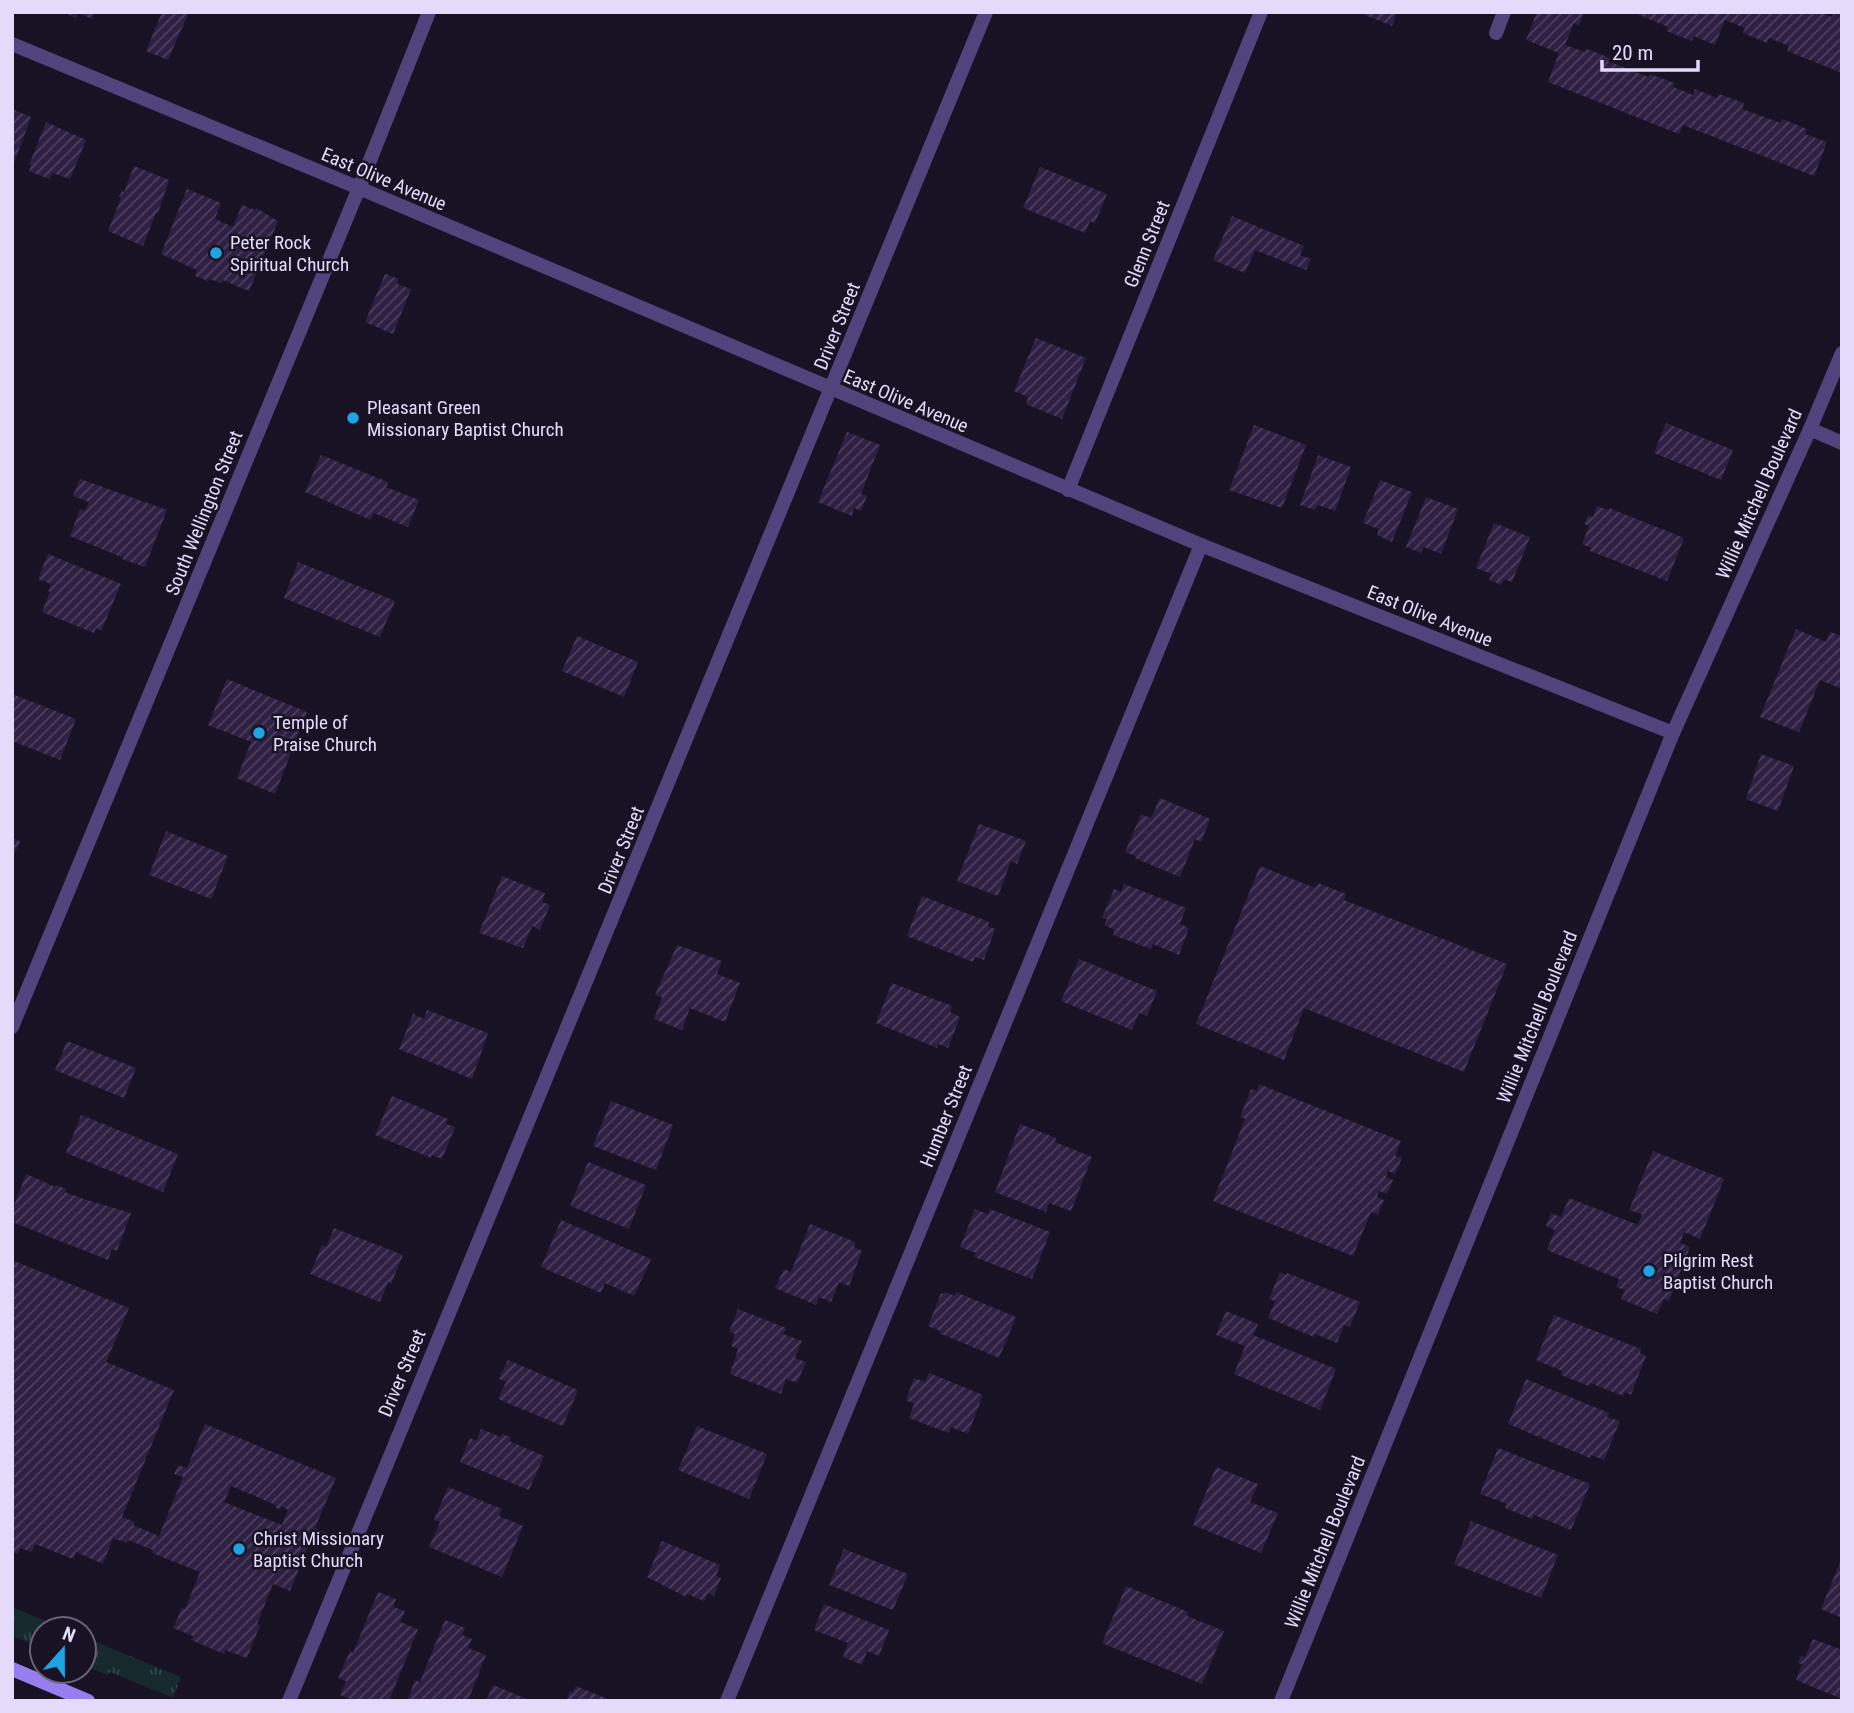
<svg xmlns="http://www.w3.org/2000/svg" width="1854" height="1713" font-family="'Roboto Condensed',sans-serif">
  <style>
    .grass { fill: url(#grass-tufts) }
    .building { fill: url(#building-hatch); fill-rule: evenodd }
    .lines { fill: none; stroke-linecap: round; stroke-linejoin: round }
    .service { stroke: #52437d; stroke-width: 14 }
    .minor { stroke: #52437d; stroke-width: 14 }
    .tertiary { stroke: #52437d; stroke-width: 14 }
    .secondary { stroke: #987dee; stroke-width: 14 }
    .poi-dot { fill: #1ea4e2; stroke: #191224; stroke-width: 2.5 }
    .labels { text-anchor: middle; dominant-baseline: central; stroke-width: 5; stroke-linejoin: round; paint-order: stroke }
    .street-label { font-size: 19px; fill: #e5dafa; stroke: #191224 }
    .poi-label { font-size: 19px; fill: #e5dafa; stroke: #191224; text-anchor: start }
  </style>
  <defs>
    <pattern id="grass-tufts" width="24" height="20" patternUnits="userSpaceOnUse" patternTransform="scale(1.75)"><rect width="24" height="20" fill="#16292d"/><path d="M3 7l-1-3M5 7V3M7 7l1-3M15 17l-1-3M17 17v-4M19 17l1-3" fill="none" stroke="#38474c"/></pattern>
    <pattern id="building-hatch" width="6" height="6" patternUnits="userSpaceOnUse" patternTransform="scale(1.75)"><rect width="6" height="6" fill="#2f2043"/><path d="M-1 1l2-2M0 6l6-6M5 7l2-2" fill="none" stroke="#4d405f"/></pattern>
  </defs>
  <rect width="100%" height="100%" fill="#191224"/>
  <g class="grass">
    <polygon points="12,1607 65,1629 42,1629 42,1648 12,1636"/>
    <polygon points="84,1637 181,1677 173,1698 110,1672 108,1675 84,1666"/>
  </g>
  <g class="building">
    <polygon points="63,12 95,12 92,19 78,13 76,18"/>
    <polygon points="162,12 189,12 168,60 146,51"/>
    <polygon points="1358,12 1397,12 1392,26"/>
    <polygon points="1537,12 1584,12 1579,26 1574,23 1565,45 1585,52 1587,49 1610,58 1608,61 1648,77 1650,74 1674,83 1673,87 1693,95 1695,89 1717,98 1719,94 1744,103 1742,109 1781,123 1782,119 1807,129 1805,134 1827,142 1814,176 1683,125 1679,134 1548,82 1559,53 1526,40"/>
    <polygon points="1632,12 1819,12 1832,17 1834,12 1842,12 1842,73 1787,51 1789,46 1769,38 1767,43 1743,33 1745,28 1725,20 1715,45 1694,36 1692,41 1666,31 1668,27"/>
    <polygon points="12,109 31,117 12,168"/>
    <polygon points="46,122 86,140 70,179 53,173 49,179 29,171 31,166 29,165"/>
    <polygon points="134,166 169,180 158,213 156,213 143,246 108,231 121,198 119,197 122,191 124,192"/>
    <polygon points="1040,167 1107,194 1095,223 1090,221 1085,233 1023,208"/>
    <polygon points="187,189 221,203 215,219 233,227 242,205 255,210 256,208 278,221 249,291 222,280 221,283 209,279 208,281 195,276 197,270 161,254"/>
    <polygon points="1232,216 1304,246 1300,255 1311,259 1306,270 1255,250 1245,273 1213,260"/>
    <polygon points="385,274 399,279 397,284 411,289 393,334 365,322"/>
    <polygon points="1036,338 1086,358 1062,419 1026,404 1028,397 1014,391"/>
    <polygon points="1666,423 1733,450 1721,480 1654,453"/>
    <polygon points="1254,425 1306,445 1282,508 1229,490"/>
    <polygon points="847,432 880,445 861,494 867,496 861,511 854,508 852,516 818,502"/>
    <polygon points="321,455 388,482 386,487 419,500 408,527 374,513 371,520 305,492"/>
    <polygon points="1318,455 1351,467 1335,511 1318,505 1315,510 1300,505"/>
    <polygon points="80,479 167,510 145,567 122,559 124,555 121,557 70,536 80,509 85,511 89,502 73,496"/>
    <polygon points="1380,480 1412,492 1392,542 1377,535 1379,529 1363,523"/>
    <polygon points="1426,497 1458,509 1441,554 1424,547 1421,553 1406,547"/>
    <polygon points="1597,506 1608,510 1609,508 1684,538 1667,581 1590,551 1591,548 1582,544 1589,526 1584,524 1588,515 1593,517"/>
    <polygon points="1494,523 1530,537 1512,582 1504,579 1501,585 1489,580 1492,574 1476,568"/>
    <polygon points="48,554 121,584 101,631 96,628 94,633 42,612 50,592 48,591 51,585 53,585 38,579"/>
    <polygon points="298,562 395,601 380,637 284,598"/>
    <polygon points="1796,629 1826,642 1830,632 1842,636 1842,689 1820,680 1799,732 1760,717"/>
    <polygon points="577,636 638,662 624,697 562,671"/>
    <polygon points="227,679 307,712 275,794 237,778 251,742 208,725"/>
    <polygon points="12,694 76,719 60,760 12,741"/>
    <polygon points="1761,754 1794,766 1778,811 1746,799"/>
    <polygon points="1160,798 1210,819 1201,842 1195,839 1180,877 1135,858 1136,856 1125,852 1141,814 1151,818"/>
    <polygon points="979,824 1026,841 1017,864 1011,861 998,896 957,881"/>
    <polygon points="166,831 228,856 211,899 149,875"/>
    <polygon points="12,838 20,841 12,860"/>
    <polygon points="1260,866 1315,888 1318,883 1346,894 1344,900 1507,964 1464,1072 1304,1008 1284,1060 1196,1024"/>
    <polygon points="502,876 545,893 542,902 550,905 540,930 532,926 523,948 479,933"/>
    <polygon points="1124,884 1186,908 1180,924 1189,928 1179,955 1153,944 1151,949 1113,935 1115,930 1104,925 1107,919 1102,918 1114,889 1121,892"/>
    <polygon points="922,896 989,922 988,926 995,929 984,960 975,957 973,962 907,936"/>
    <polygon points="677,945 722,961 717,974 740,983 725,1022 690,1008 682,1030 654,1019 662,997 655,995"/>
    <polygon points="1079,959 1157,991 1147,1016 1139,1013 1132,1030 1061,1001"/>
    <polygon points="892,983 952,1006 950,1012 960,1017 948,1048 938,1044 937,1048 876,1023"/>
    <polygon points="427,1010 488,1033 472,1079 399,1049 413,1014 424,1019"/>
    <polygon points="67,1041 136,1068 124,1098 55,1070"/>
    <polygon points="1259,1084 1401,1141 1395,1156 1402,1158 1395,1174 1388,1171 1386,1177 1393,1180 1387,1194 1379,1191 1377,1197 1384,1200 1378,1215 1371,1212 1353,1256 1213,1201 1245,1119 1240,1117 1251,1089 1257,1091"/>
    <polygon points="392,1096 448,1119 446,1124 455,1127 442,1159 432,1155 431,1158 375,1135"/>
    <polygon points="611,1101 673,1125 656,1170 593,1146"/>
    <polygon points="81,1115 178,1154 163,1192 66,1153"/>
    <polygon points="1020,1124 1056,1138 1055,1142 1092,1157 1071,1211 1049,1203 1046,1212 995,1192"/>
    <polygon points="1653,1151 1724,1179 1700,1239 1684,1232 1680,1243 1690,1247 1669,1301 1664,1299 1657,1314 1621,1299 1625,1290 1616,1287 1619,1279 1547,1250 1555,1230 1546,1226 1551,1213 1561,1217 1569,1198 1638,1225 1642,1214 1629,1210"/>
    <polygon points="588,1162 646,1185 629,1229 570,1206"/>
    <polygon points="26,1174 55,1187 56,1185 66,1189 65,1192 84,1199 131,1213 117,1251 112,1249 108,1260 12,1222 12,1211"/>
    <polygon points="975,1209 988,1214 990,1209 1050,1232 1032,1279 974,1257 976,1253 960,1247"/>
    <polygon points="561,1220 651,1259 634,1296 605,1283 601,1293 541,1267"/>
    <polygon points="810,1224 855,1242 854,1247 862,1251 849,1286 839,1282 831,1302 819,1297 816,1305 775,1288 784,1269 791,1272"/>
    <polygon points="334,1228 403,1255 391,1284 388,1282 380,1302 310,1274 322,1245 326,1247"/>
    <path d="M12,1260L129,1308L106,1362L174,1390L122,1517L135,1522L133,1525L159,1536L183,1477L174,1474L178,1465L187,1468L205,1424L336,1478L315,1528L330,1534L324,1547L310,1541L290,1591L273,1584L257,1624L260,1625L247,1658L225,1650L224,1654L191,1640L193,1636L173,1628L182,1608L185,1609L200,1572L152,1553L153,1550L128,1540L126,1543L113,1538L103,1564L76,1552L73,1559L35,1544L32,1552L20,1548L18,1554L12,1552ZM231,1486L276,1505L275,1507L280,1510L281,1506L288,1510L282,1525L224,1502Z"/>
    <polygon points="1280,1272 1286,1275 1287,1273 1360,1302 1350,1327 1344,1325 1337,1343 1315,1334 1314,1337 1268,1318 1275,1301 1269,1299"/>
    <polygon points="945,1292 955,1296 956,1292 1016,1317 999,1358 939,1333 940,1331 928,1326 941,1293 944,1294"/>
    <polygon points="738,1309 786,1328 783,1334 802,1341 795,1358 806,1362 797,1383 786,1379 781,1394 730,1374 738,1349 731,1346 735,1334 729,1332"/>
    <polygon points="1226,1311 1258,1324 1253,1335 1336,1369 1320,1410 1234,1374 1245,1346 1216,1335"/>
    <polygon points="1554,1315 1641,1349 1640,1353 1646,1356 1631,1395 1625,1392 1623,1396 1590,1383 1589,1386 1561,1375 1562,1371 1536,1360"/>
    <polygon points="508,1360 578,1390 563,1426 498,1399 506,1382 499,1379"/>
    <polygon points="929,1373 983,1395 968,1434 951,1427 949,1433 909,1418 914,1404 906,1400 914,1378 925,1382"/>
    <polygon points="1526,1379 1609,1413 1607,1417 1620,1421 1604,1460 1591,1455 1590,1458 1508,1424"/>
    <polygon points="697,1426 767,1454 749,1499 678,1470"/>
    <polygon points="481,1429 501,1437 502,1434 511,1437 509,1441 544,1456 529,1490 460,1462 470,1438 476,1441"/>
    <polygon points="1498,1448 1590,1484 1571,1530 1534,1515 1532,1519 1505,1508 1507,1504 1480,1494"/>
    <polygon points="1216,1467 1258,1484 1250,1502 1278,1513 1261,1553 1193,1525"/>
    <polygon points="448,1487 502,1509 499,1516 523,1526 502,1577 429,1547 440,1522 434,1520"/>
    <polygon points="1471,1521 1558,1555 1541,1598 1454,1564"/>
    <polygon points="662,1541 720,1565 716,1576 721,1578 714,1596 708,1593 704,1601 687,1594 686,1597 647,1577"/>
    <polygon points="844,1549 908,1574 893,1610 829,1585"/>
    <polygon points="1840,1562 1842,1563 1842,1618 1821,1609"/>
    <polygon points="1126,1586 1188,1612 1187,1616 1224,1631 1202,1684 1102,1643"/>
    <polygon points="378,1592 396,1599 393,1607 405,1611 400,1622 418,1629 389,1701 383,1699 382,1701 355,1701 340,1695 346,1681 338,1678 350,1651 353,1653"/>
    <polygon points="824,1604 889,1630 879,1656 867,1651 862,1665 843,1657 848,1643 814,1630"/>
    <polygon points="445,1620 465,1628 462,1635 472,1639 468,1648 486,1655 468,1701 407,1701 415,1680 420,1682"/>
    <polygon points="1813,1639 1842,1650 1842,1699 1796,1680 1802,1664 1798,1663 1801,1656 1805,1657"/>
    <polygon points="493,1685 532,1701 486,1701"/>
    <polygon points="576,1686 613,1701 566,1701 570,1691 573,1692"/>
  </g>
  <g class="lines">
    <polyline class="service" points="1496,33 1504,12"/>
    <g class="minor">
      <polyline points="12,44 359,188 1201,545 1673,733"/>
      <polyline points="1810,429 1842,443"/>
      <polyline points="1068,490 1261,12"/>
      <polyline points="12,1027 359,188 429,12"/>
      <polyline points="289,1701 986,12"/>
      <polyline points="727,1701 1201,545"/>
    </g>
    <polyline class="tertiary" points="1281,1701 1673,733 1810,429 1842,353"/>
    <polyline class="secondary" points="12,1669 88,1701"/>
  </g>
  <g class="poi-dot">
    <circle cx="216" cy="253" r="7"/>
    <circle cx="353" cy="418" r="7"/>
    <circle cx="259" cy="733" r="7"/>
    <circle cx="1649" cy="1271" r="7"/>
    <circle cx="239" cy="1549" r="7"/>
  </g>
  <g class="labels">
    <g class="street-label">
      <text transform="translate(384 179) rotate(23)">East Olive Avenue</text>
      <text transform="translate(1147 244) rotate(-68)">Glenn Street</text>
      <text transform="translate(837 326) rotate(-68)">Driver Street</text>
      <text transform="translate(906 401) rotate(23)">East Olive Avenue</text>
      <text transform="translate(1759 494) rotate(-66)">Willie Mitchell Boulevard</text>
      <text transform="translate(204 513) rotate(-68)">South Wellington Street</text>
      <text transform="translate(1430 616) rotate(22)">East Olive Avenue</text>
      <text transform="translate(621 850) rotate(-68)">Driver Street</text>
      <text transform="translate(1537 1017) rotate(-68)">Willie Mitchell Boulevard</text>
      <text transform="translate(946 1116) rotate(-68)">Humber Street</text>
      <text transform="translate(402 1373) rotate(-67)">Driver Street</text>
      <text transform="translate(1325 1542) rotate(-68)">Willie Mitchell Boulevard</text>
    </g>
    <g class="poi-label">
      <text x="230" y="242">Peter Rock<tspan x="230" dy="22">Spiritual Church</tspan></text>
      <text x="367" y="407">Pleasant Green<tspan x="367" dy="22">Missionary Baptist Church</tspan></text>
      <text x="273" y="722">Temple of<tspan x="273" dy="22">Praise Church</tspan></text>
      <text x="1663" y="1260">Pilgrim Rest<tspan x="1663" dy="22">Baptist Church</tspan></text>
      <text x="253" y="1538">Christ Missionary<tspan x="253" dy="22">Baptist Church</tspan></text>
    </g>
  </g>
  <rect width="1854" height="1713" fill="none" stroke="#e5dafa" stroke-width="28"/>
  <g transform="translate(63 1650) rotate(21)"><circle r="33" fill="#191224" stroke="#6b627a" stroke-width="2"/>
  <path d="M0-5L12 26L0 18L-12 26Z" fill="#1ea4e2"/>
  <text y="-10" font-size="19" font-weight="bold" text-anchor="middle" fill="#e5dafa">N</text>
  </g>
  <path d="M1602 60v10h96v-10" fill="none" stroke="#e5dafa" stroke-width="3.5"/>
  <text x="1612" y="60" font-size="21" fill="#e5dafa" stroke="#191224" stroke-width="5" paint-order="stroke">20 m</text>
</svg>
